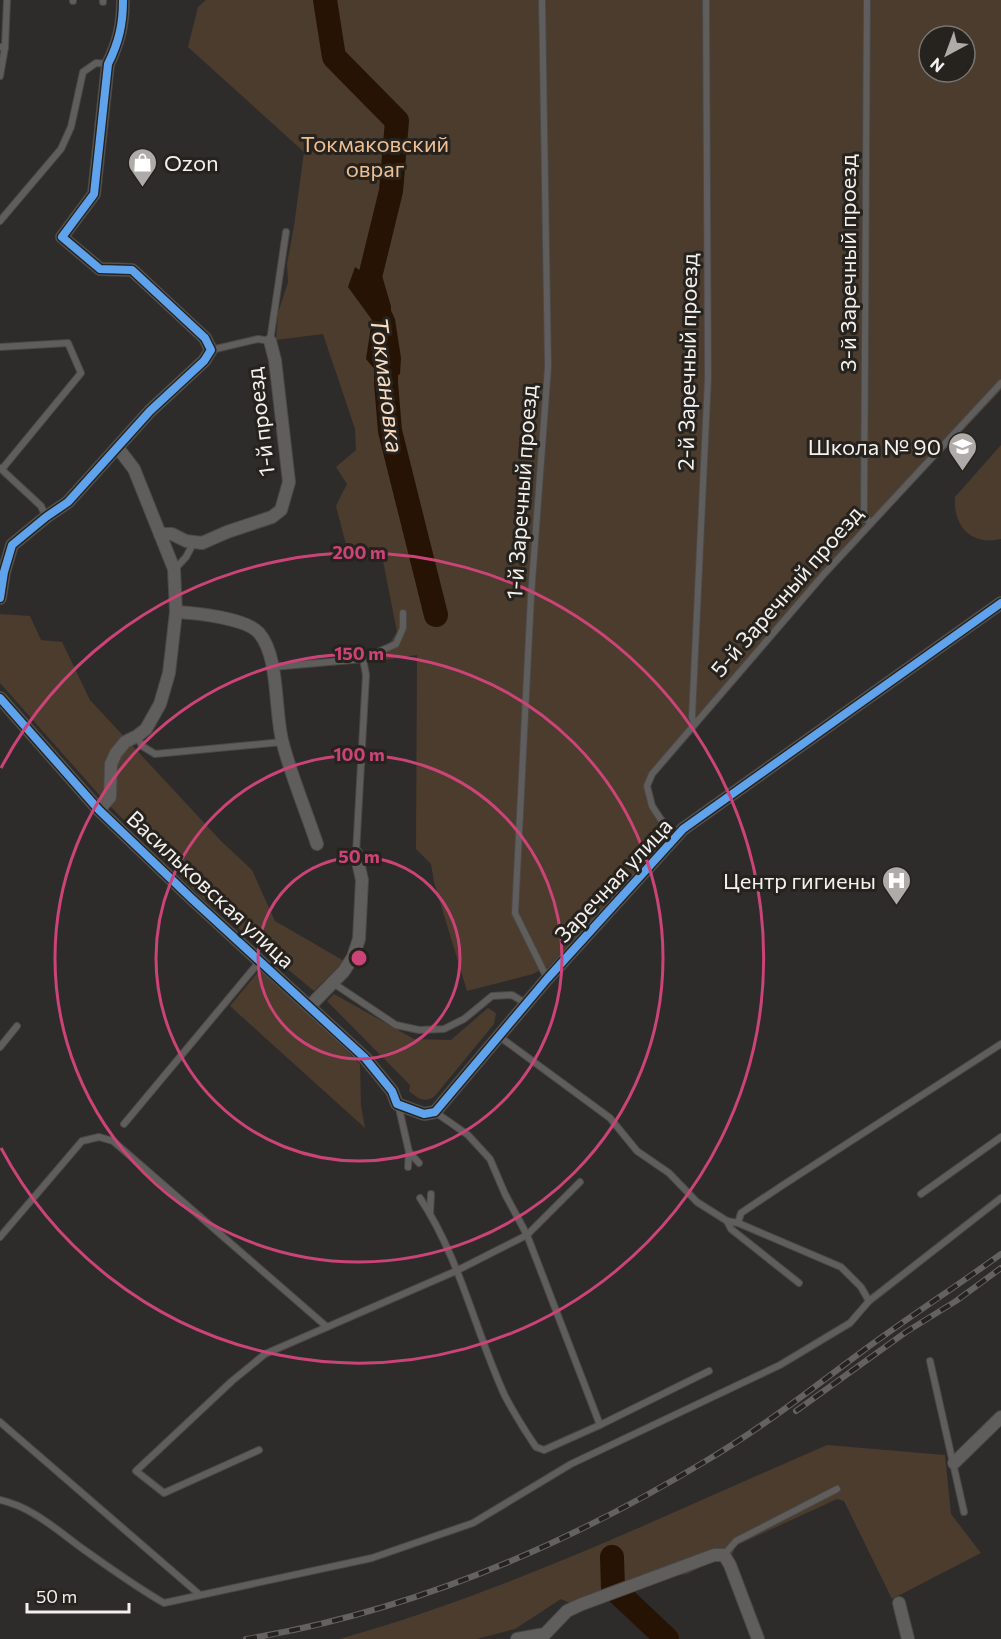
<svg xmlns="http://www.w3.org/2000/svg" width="1001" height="1639" font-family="Commissioner,sans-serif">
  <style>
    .green { fill: #4b3c2d; fill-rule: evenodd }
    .water { fill: #271304 }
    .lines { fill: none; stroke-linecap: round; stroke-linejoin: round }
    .river { stroke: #271304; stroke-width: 24 }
    .lane-casing { stroke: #4a4947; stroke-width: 8 }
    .street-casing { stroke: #4a4947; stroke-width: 14 }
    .lane { stroke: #605e5c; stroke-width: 6 }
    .street { stroke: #605e5c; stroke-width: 12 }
    .rail-casing { stroke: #646260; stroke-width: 6 }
    .rail { stroke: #26221e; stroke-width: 4; stroke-dasharray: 11; stroke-linecap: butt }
    .cycleway-casing { stroke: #26221e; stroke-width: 11 }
    .cycleway { stroke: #60a3ed; stroke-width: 8 }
    .ring { fill: none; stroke: #cc4378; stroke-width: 3 }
    .labels { text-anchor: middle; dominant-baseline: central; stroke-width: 6; stroke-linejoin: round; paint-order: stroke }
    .park-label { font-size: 22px; fill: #efbf92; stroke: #26221e }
    .poi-label { font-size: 22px; fill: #f3f0ed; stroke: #26221e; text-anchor: end }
    .street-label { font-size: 22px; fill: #f3f0ed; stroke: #26221e }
    .water-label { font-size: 24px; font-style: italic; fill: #f8dbc0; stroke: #26221e }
    .centre { fill: #cc4378; stroke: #26221e; stroke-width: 3 }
    .ring-label { font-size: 18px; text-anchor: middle; font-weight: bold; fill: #cc4378; stroke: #26221e; stroke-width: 6; stroke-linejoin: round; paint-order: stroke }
  </style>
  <rect width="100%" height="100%" fill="#2e2c2a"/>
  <g class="green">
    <path d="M206,0H1001V390C882,516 762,641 654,776C644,798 661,812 674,829L549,966L533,974L467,991L434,882L431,864L416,849L417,655L370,662L372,654L390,643L397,632L383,561L349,556L336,506L347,484L336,467L356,450L355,429L323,334L276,340L278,313L288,282L287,264L294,226L304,152L188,47L198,7ZM929,36H965V72H929Z"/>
    <path d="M1001,445V539C971,546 953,526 955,497Z"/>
    <polygon points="0,614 30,616 41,640 62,642 90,700 221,841 252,870 275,921 344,961 314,991 200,896 102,798 0,683"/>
    <polygon points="258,972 264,972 360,1064 361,1106 365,1128 230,1006"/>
    <path d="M334,994L414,1039L451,1040L488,1008L496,1013L494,1024L434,1097C423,1103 418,1098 409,1091L410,1085L327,1001Z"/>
    <path d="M827,1445L945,1455L951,1514L981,1553L892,1599L844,1501L837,1499L735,1546L733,1553L720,1561L715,1560L687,1574L665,1577L585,1610L561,1599L515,1629L477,1639H339C508,1592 667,1514 827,1445Z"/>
  </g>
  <polygon class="water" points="355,267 378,283 395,319 401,358 400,374 386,383 366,359 372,320 348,287"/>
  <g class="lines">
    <g class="river">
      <polyline points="325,0 334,57 397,121 391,191 370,277 379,308"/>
      <polyline points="386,351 386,383 390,431 436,615"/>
      <polyline points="612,1557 613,1588 667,1639"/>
    </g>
    <defs>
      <g id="lane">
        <polyline points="103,0 103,2"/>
        <polyline points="542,0 548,367 531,596 515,913 547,978"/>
        <polyline points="867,0 864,515 870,523"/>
        <polyline points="73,1 73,0"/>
        <polyline points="0,47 5,47 7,0"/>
        <polyline points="0,76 5,47"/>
        <polyline points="0,221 61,149 71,127 83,72 96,63 108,64"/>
        <polyline points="0,347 68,343 81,373 2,469"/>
        <polyline points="211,350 258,339 270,341 286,232"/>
        <polyline points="0,468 41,506 46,517"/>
        <polyline points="175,569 186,557 194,542"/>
        <polyline points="273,667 363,659"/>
        <polyline points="694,723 692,717 708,378 706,0"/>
        <polyline points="137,736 142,746 155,754 282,742"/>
        <polyline points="673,838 652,806 647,786 652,774 824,574 1001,383"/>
        <polyline points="356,853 366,675 363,659 396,644 403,628 403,613"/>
        <polyline points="333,983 396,1025 419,1030 444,1029 464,1019 492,996 512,995 527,1004"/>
        <polyline points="0,1047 17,1026"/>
        <polyline points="398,1104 409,1152 408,1167"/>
        <polyline points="124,1124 260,961"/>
        <polyline points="409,1152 419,1163"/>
        <polyline points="921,1194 1001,1137"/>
        <path d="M420,1198C460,1258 475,1331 505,1396C514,1413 525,1431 536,1447L544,1450L600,1425L527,1235L505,1194L490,1159L468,1135L435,1112"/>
        <polyline points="430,1214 431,1194"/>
        <polyline points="727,1221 731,1229 799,1283"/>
        <polyline points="738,1223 741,1213 783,1185 1001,1044"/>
        <polyline points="0,1237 82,1141 99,1137 113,1141 327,1327"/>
        <polyline points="869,1301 1001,1198"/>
        <polyline points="930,1361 964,1512"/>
        <polyline points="0,1422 200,1595"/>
        <polyline points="600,1425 709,1371"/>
        <polyline points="259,1450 164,1493 136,1471 232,1381 265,1354 456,1271 527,1235 580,1182"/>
        <path d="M0,1500C32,1507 57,1530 83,1549C110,1568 136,1587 164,1603L372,1558L473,1523L571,1464L780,1365L850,1323L869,1301L861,1287L841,1267L738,1223L727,1221L697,1202L669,1173L637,1151L610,1118L500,1037"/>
        <polyline points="724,1555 736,1541 837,1489"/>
      </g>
      <g id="street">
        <polyline points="160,534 172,534 186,541 202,543 227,532 272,517 281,510 289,482 275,360 270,341"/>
        <path d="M0,598L4,572L12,545L46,517L68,502L150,411L204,361L211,350L205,338L132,270L100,269L62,237L94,194L108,64C119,42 123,24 123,0"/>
        <path d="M176,612C196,613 246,618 259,633C280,657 274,713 283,744C292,778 306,811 317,844"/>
        <polyline points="0,698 99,810 191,898 365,1058 392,1091 397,1104 424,1114 435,1112 547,979 683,829 1001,603"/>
        <polyline points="99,810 110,797 111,764 116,753 125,742 137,736 146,729 160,704 169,673 176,612 174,569 134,469 118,448"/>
        <polyline points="310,1006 344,971 353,957 359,939 362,880 356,853"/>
        <polyline points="954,1463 1001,1417"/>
        <polyline points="899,1603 908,1639"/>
        <polyline points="517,1639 545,1634 567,1611 582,1604 714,1555 724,1555 730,1565 758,1639"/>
      </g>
    </defs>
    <use href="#lane" class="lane-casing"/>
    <use href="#street" class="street-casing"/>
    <use href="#lane" class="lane"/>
    <use href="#street" class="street"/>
    <defs>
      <g id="rail">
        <polyline points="796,1411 906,1332 956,1301 1001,1268"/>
        <path d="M246,1639C409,1612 563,1547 704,1462C759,1430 809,1391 860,1353C906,1319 954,1288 1001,1254"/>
      </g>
    </defs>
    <use href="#rail" class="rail-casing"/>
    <use href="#rail" class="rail"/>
    <defs>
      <g id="cycleway">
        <path d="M0,598L4,572L12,545L46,517L68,502L150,411L204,361L211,350L205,338L132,270L100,269L62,237L94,194L108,64C119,42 123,24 123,0"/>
        <polyline points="0,698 99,810 191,898 365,1058 392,1091 397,1104 424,1114 435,1112 547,979 683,829 1001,603"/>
      </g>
    </defs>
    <use href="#cycleway" class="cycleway-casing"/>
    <use href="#cycleway" class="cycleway"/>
  </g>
  <g class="ring">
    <circle cx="359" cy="958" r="101"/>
    <circle cx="359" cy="958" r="203"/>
    <circle cx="359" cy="958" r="304"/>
    <path d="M1 768A405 405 0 1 1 1 1148"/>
  </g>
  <defs>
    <symbol id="shop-pin" viewBox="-11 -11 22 30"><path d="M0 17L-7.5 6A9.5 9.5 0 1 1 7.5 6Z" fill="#aeaba9" stroke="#26221e"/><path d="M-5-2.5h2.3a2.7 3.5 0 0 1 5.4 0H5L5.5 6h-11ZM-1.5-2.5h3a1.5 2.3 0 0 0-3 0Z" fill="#fff"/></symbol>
    <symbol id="school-pin" viewBox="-11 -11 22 30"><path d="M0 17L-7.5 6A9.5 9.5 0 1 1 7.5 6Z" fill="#aeaba9" stroke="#26221e"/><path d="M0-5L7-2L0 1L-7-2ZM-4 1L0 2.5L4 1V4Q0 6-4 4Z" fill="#fff"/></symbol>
    <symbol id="hospital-pin" viewBox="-11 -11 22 30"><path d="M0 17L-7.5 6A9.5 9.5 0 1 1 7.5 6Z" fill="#aeaba9" stroke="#26221e"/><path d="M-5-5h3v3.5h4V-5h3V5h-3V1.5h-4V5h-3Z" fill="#fff"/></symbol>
  </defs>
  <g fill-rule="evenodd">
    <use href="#shop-pin" x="126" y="146" width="33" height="45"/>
    <use href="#school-pin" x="946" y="430" width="33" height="45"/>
    <use href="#hospital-pin" x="880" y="864" width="33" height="45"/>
  </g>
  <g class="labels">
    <g class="park-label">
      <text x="375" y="143">Токмаковский<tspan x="375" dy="25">овраг</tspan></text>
    </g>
    <g class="poi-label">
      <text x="164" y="162" text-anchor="start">Ozon</text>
      <text x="941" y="446">Школа № 90</text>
      <text x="876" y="880">Центр гигиены</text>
    </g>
    <g class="street-label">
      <text transform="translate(847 263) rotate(-90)">3-й Заречный проезд</text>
      <text transform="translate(687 362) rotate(-89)">2-й Заречный проезд</text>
      <text transform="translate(260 422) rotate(-97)">1-й проезд</text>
      <text transform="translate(521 492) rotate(-86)">1-й Заречный проезд</text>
      <text transform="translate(786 591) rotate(-49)">5-й Заречный проезд</text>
      <text transform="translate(613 880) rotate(-47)">Заречная улица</text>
      <text transform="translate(211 889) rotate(43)">Васильковская улица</text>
    </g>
    <g class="water-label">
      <text transform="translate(388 385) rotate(83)">Токмановка</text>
    </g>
  </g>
  <circle cx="359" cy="958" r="9" class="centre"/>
  <g class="ring-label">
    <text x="359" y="559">200 m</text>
    <text x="359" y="660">150 m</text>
    <text x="359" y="761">100 m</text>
    <text x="359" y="863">50 m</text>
  </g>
  <g transform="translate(947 54) rotate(221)"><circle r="28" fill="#26221e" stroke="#787471" stroke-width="1.5"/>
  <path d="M0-4.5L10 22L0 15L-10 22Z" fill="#aeaba9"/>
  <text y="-9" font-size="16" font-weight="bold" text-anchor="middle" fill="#f3f0ed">N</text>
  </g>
  <path d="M27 1603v9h102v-9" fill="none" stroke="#f3f0ed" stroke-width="3"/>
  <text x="36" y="1603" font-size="18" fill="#f3f0ed" stroke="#26221e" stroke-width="4.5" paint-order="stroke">50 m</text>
</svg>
